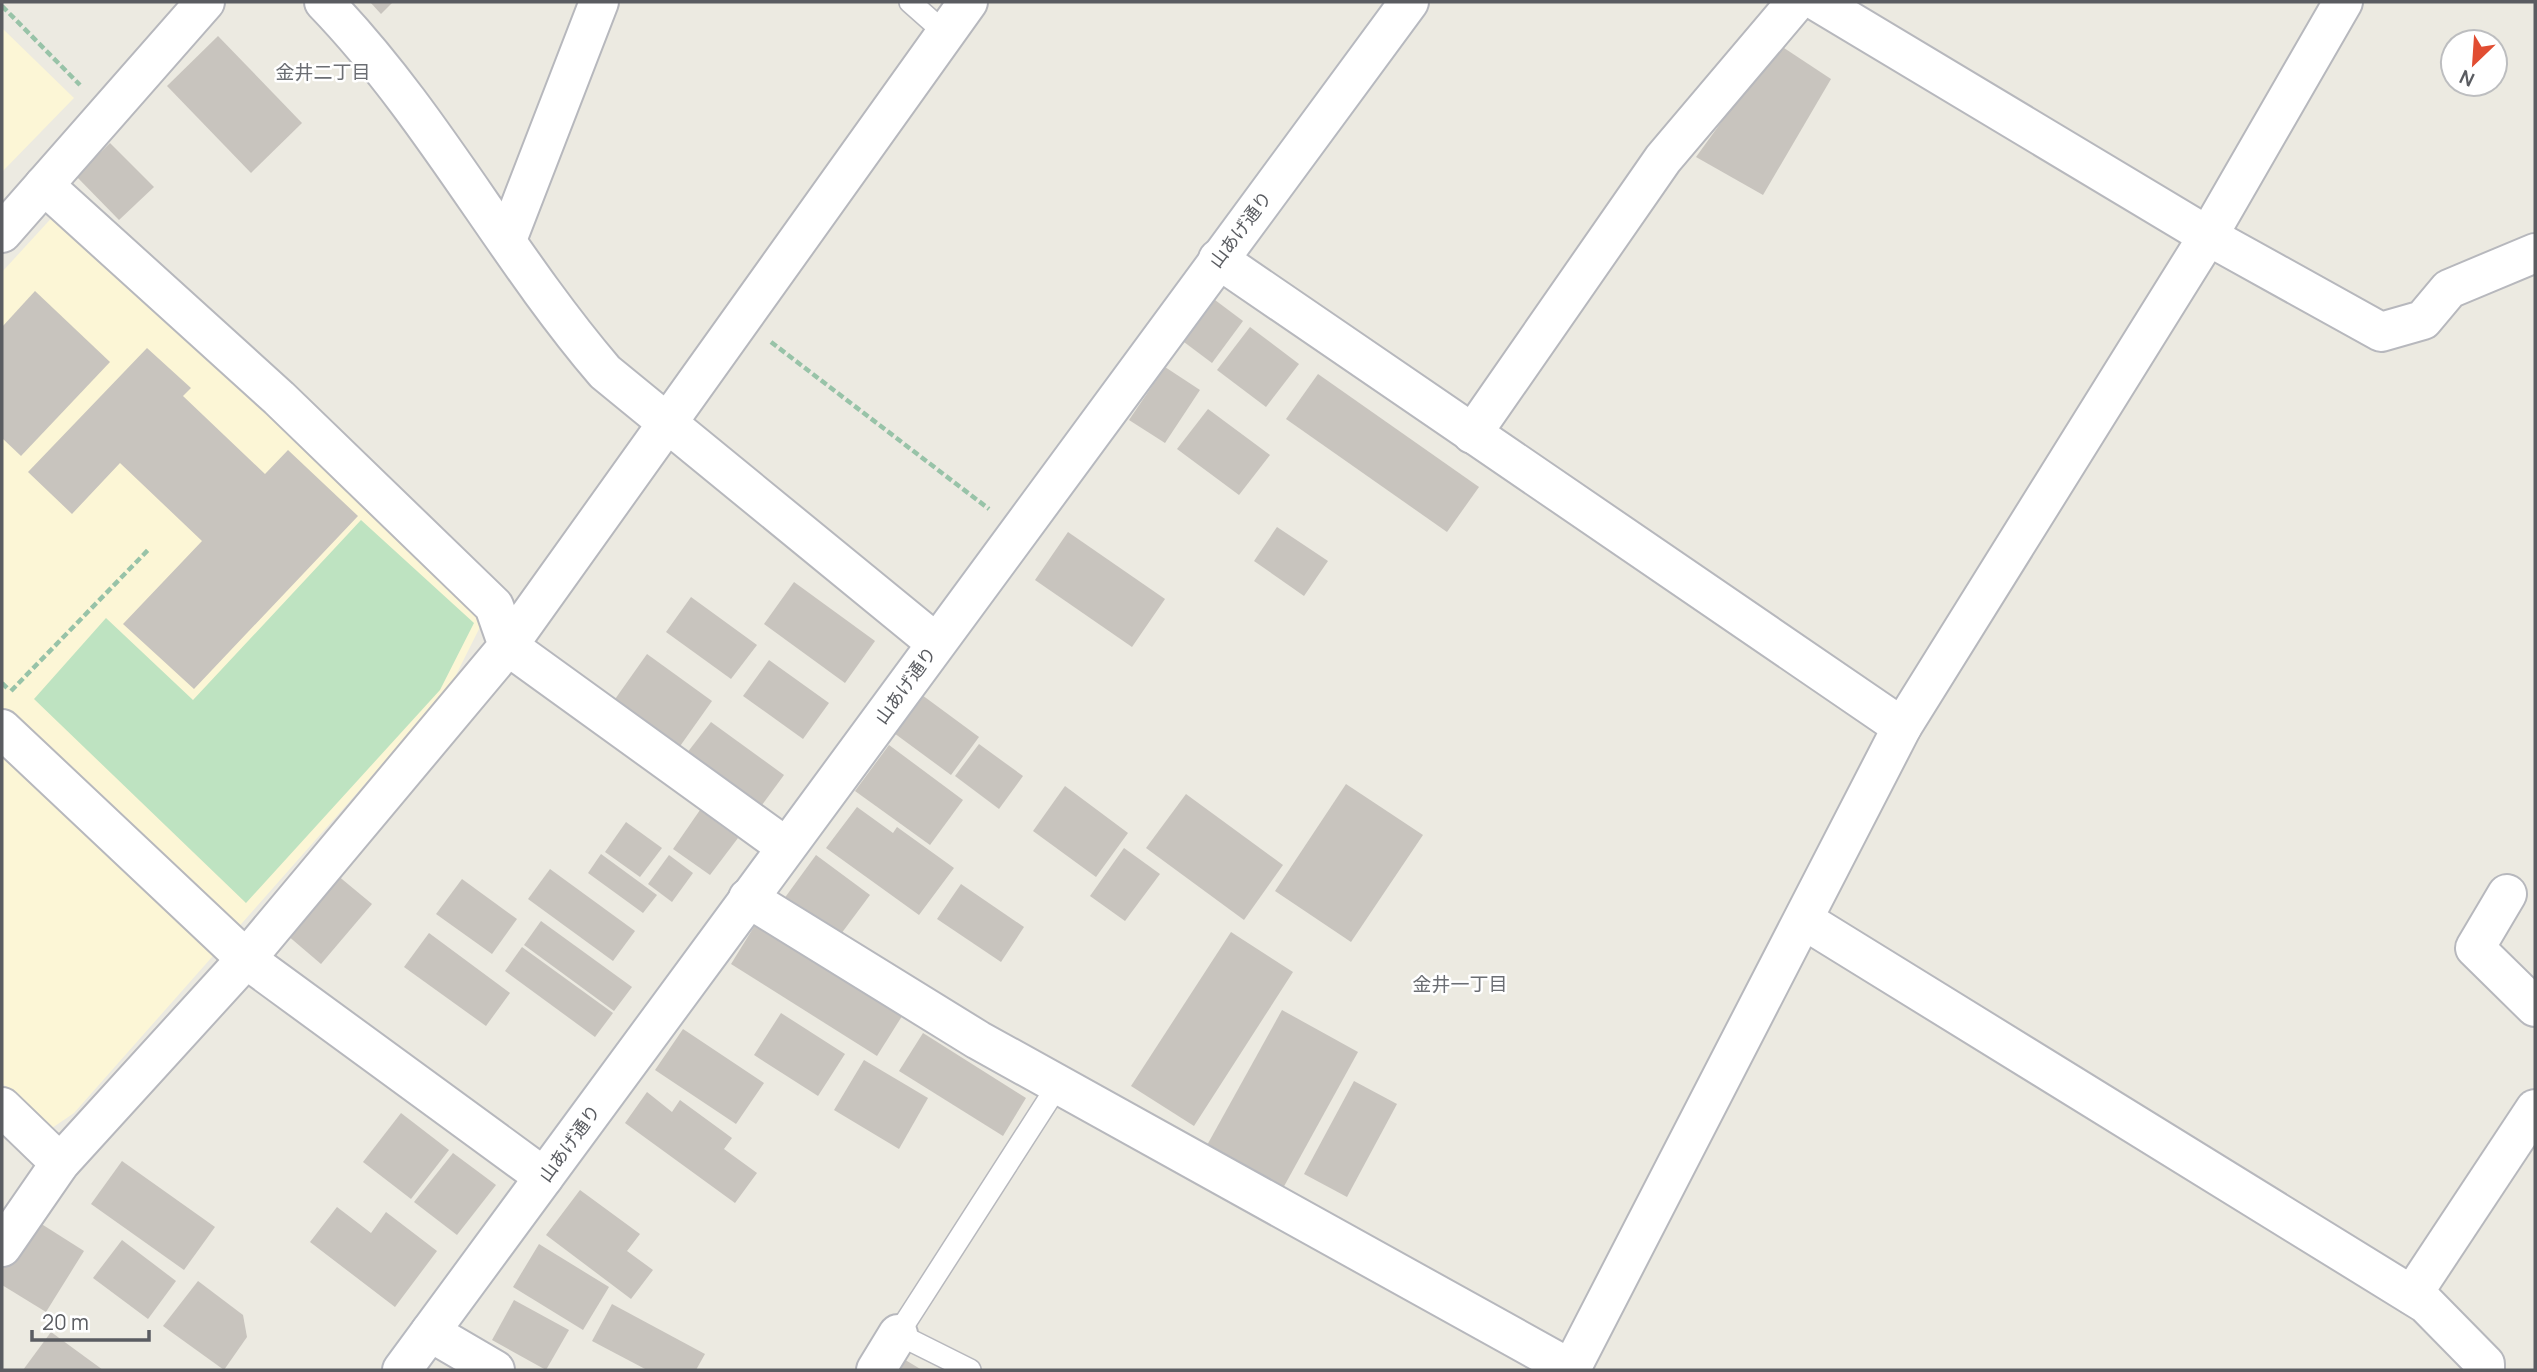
<svg xmlns="http://www.w3.org/2000/svg" width="2537" height="1372" font-family="Manrope,'Noto Sans JP',sans-serif">
  <style>
    .commercial { fill: #fcf6d6 }
    .green { fill: #bee3c1 }
    .building { fill: #c8c4be }
    .lines { fill: none; stroke-linecap: round; stroke-linejoin: round }
    .service-casing { stroke: #b7b8bd; stroke-width: 24 }
    .minor-casing { stroke: #b7b8bd; stroke-width: 42 }
    .tertiary-casing { stroke: #b7b8bd; stroke-width: 42 }
    .secondary-casing { stroke: #b7b9bf; stroke-width: 42 }
    .path { stroke: #98c3a8; stroke-width: 4.5; stroke-dasharray: 7 3.5; stroke-linecap: butt }
    .service { stroke: #fff; stroke-width: 21 }
    .minor { stroke: #fff; stroke-width: 38 }
    .tertiary { stroke: #fff; stroke-width: 38 }
    .secondary { stroke: #fff; stroke-width: 38 }
    .labels { text-anchor: middle; dominant-baseline: central; stroke-width: 5; stroke-linejoin: round; paint-order: stroke }
    .street-label { font-size: 18px; fill: #5a5c61; stroke: #fff }
    .neighbourhood-label { font-size: 19px; fill: #6b6e73; stroke: #fff }
  </style>
  <rect width="100%" height="100%" fill="#eceae1"/>
  <g class="commercial">
    <polygon points="2,28 74,98 2,172"/>
    <polygon points="57,212 484,619 449,689 74,1113 52,1128 2,1083 2,272"/>
  </g>
  <polygon class="green" points="361,520 474,623 440,690 246,903 34,699 106,618 193,700"/>
  <g class="building">
    <polygon points="370,2 393,2 381,14"/>
    <polygon points="218,36 302,123 251,173 167,86"/>
    <polygon points="1778,44 1831,79 1763,195 1696,157"/>
    <polygon points="110,143 154,187 119,220 76,176"/>
    <polygon points="35,291 110,362 21,456 2,438 2,327"/>
    <polygon points="1215,300 1243,321 1212,363 1184,342"/>
    <polygon points="1250,327 1299,364 1266,407 1217,370"/>
    <polygon points="147,348 191,388 183,396 265,474 288,450 358,516 194,689 123,624 202,541 120,463 72,514 28,472"/>
    <polygon points="1165,367 1200,390 1165,443 1129,420"/>
    <polygon points="1318,374 1479,487 1447,532 1286,419"/>
    <polygon points="1208,409 1270,455 1239,495 1177,449"/>
    <polygon points="1277,527 1328,561 1304,596 1254,561"/>
    <polygon points="1068,532 1165,599 1132,647 1035,580"/>
    <polygon points="794,582 875,641 845,683 764,624"/>
    <polygon points="691,597 757,645 731,679 666,632"/>
    <polygon points="647,654 712,701 678,749 613,702"/>
    <polygon points="769,660 829,703 803,739 743,696"/>
    <polygon points="922,695 979,737 951,775 894,733"/>
    <polygon points="711,722 784,775 754,816 680,762"/>
    <polygon points="979,744 1023,776 999,809 955,776"/>
    <polygon points="889,745 963,800 930,845 855,791"/>
    <polygon points="1346,784 1423,835 1351,942 1275,891"/>
    <polygon points="1065,786 1128,833 1096,877 1033,831"/>
    <polygon points="1186,794 1283,865 1244,920 1146,848"/>
    <polygon points="857,807 893,833 897,827 954,868 919,915 826,848"/>
    <polygon points="700,810 738,838 710,875 673,849"/>
    <polygon points="626,822 662,848 640,877 605,852"/>
    <polygon points="1124,848 1160,874 1125,921 1090,896"/>
    <polygon points="601,854 657,895 643,913 588,873"/>
    <polygon points="669,855 693,873 672,902 648,884"/>
    <polygon points="816,855 870,895 835,942 781,903"/>
    <polygon points="550,869 635,931 613,961 528,899"/>
    <polygon points="331,870 372,904 321,964 280,929"/>
    <polygon points="462,879 517,919 492,954 436,914"/>
    <polygon points="961,884 1024,927 1001,962 937,919"/>
    <polygon points="541,921 632,987 614,1011 524,945"/>
    <polygon points="757,922 904,1013 877,1056 731,964"/>
    <polygon points="1231,932 1293,972 1194,1126 1131,1086"/>
    <polygon points="429,933 510,993 486,1026 404,967"/>
    <polygon points="522,947 613,1013 595,1037 505,971"/>
    <polygon points="1282,1010 1358,1052 1282,1190 1206,1147"/>
    <polygon points="781,1013 845,1054 818,1096 754,1055"/>
    <polygon points="683,1029 764,1083 736,1124 655,1070"/>
    <polygon points="923,1033 1026,1098 1003,1136 899,1071"/>
    <polygon points="864,1060 928,1098 899,1149 834,1110"/>
    <polygon points="1354,1081 1397,1104 1347,1197 1304,1174"/>
    <polygon points="647,1092 672,1112 680,1100 732,1138 724,1149 757,1173 735,1203 625,1123"/>
    <polygon points="401,1113 449,1150 411,1199 363,1162"/>
    <polygon points="453,1153 496,1185 457,1235 414,1202"/>
    <polygon points="122,1161 215,1227 184,1270 91,1204"/>
    <polygon points="580,1190 640,1234 627,1251 653,1270 631,1299 546,1235"/>
    <polygon points="337,1207 371,1233 386,1212 437,1251 395,1307 310,1242"/>
    <polygon points="32,1218 84,1251 46,1312 2,1285 2,1266"/>
    <polygon points="122,1240 176,1281 148,1319 93,1278"/>
    <polygon points="539,1244 609,1287 583,1330 513,1287"/>
    <polygon points="198,1281 243,1315 247,1337 224,1370 163,1326"/>
    <polygon points="514,1300 569,1330 546,1370 492,1340"/>
    <polygon points="612,1304 705,1354 696,1370 647,1370 592,1341"/>
    <polygon points="51,1332 103,1370 23,1370"/>
    <polygon points="902,1358 922,1370 894,1370"/>
  </g>
  <g class="lines">
    <defs>
      <g id="service">
        <polyline points="910,2 945,33"/>
        <polyline points="970,1370 898,1334 1058,1085"/>
      </g>
      <g id="minor">
        <polyline points="1818,2 2208,236 2381,332 2423,320 2449,289 2535,253"/>
        <polyline points="2,233 205,2"/>
        <polyline points="507,240 599,2"/>
        <polyline points="1218,259 1902,727"/>
        <polyline points="1472,434 1663,159 1796,2"/>
        <polyline points="2,729 246,959 544,1177"/>
        <polyline points="786,847 508,646 968,2"/>
        <polyline points="2507,894 2475,948 2535,1007"/>
        <polyline points="748,898 978,1040 1571,1369 1902,727 2208,236 2343,2"/>
        <polyline points="1804,920 2426,1304 2485,1364 2485,1370"/>
        <polyline points="2,1107 60,1163"/>
        <polyline points="2,1247 60,1163 246,959 508,646 494,606 279,398 44,185"/>
        <polyline points="2412,1295 2535,1109"/>
        <polyline points="430,1332 495,1370"/>
        <polyline points="876,1370 898,1334"/>
      </g>
      <path id="tertiary" d="M324,2C434,116 503,253 605,372L936,643"/>
      <polyline id="secondary" points="402,1370 1409,2"/>
    </defs>
    <use href="#service" class="service-casing"/>
    <use href="#minor" class="minor-casing"/>
    <use href="#tertiary" class="tertiary-casing"/>
    <use href="#secondary" class="secondary-casing"/>
    <g class="path">
      <polyline points="2,6 80,85"/>
      <polyline points="771,342 989,509"/>
      <polyline points="2,683 9,690"/>
      <polyline points="11,691 149,549"/>
    </g>
    <use href="#service" class="service"/>
    <use href="#minor" class="minor"/>
    <use href="#tertiary" class="tertiary"/>
    <use href="#secondary" class="secondary"/>
  </g>
  <g class="labels">
    <g class="street-label">
      <text transform="translate(1240 229) rotate(-53)">山あげ通り</text>
      <text transform="translate(905 685) rotate(-54)">山あげ通り</text>
      <text transform="translate(569 1143) rotate(-54)">山あげ通り</text>
    </g>
    <g class="neighbourhood-label">
      <text x="323" y="72">金井二丁目</text>
      <text x="1460" y="984">金井一丁目</text>
    </g>
  </g>
  <rect width="2537" height="1372" fill="none" stroke="#5a5c61" stroke-width="7"/>
  <g transform="translate(2474 63) rotate(205)"><circle r="33" fill="#ffffff" stroke="#bdbec0" stroke-width="2"/>
  <path d="M0-5L12 26L0 18L-12 26Z" fill="#e14d32"/>
  <text y="-10" font-size="19" font-weight="bold" text-anchor="middle" fill="#5a5c61">N</text>
  </g>
  <path d="M32 1330v10h117v-10" fill="none" stroke="#5a5c61" stroke-width="3.5"/>
  <text x="42" y="1330" font-size="21" fill="#5a5c61" stroke="#ffffff" stroke-width="5" paint-order="stroke">20 m</text>
</svg>
